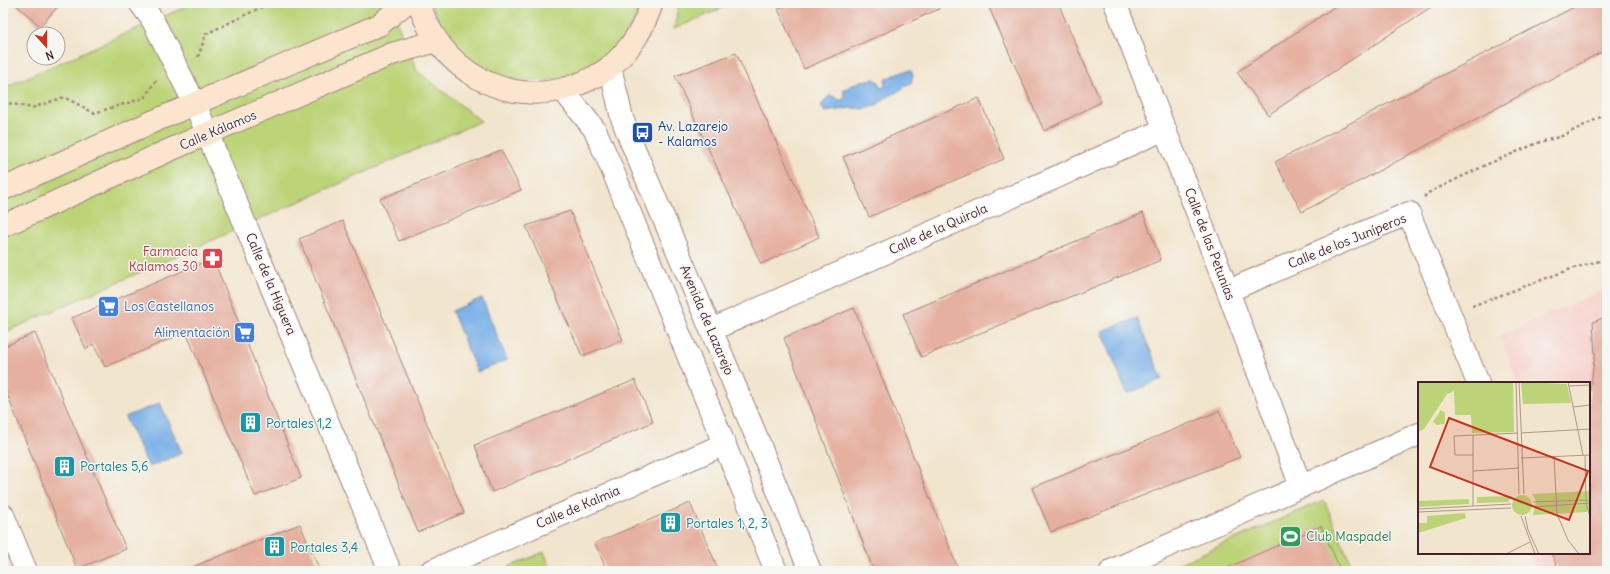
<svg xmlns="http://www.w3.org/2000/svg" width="1610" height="574" font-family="Delius,sans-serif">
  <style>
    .built { fill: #f7d0cb }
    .green { fill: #bcd478; stroke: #837a52 }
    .water { fill: #79b0e8; stroke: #62688a }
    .building { fill: #e5b0a0 }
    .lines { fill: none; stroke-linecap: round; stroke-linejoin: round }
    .street-casing { stroke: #9e827c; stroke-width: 24 }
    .secondary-casing { stroke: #9e827c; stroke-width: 24 }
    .path { stroke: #9e827c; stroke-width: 2.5; stroke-dasharray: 3 3; stroke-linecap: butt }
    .street { stroke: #fff; stroke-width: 22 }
    .secondary { stroke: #fce5cf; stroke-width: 22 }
    .labels { text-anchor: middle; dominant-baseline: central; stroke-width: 3; stroke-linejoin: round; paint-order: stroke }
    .transit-label { font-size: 13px; fill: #164399; stroke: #f6f6f2; text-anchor: start }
    .street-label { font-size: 13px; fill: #4a1f2b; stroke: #f6f6f2 }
    .health-label { font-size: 13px; fill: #be3a42; stroke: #f6f6f2; text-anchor: end }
    .shop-label { font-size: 13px; fill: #366cbe; stroke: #f6f6f2; text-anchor: start }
    .culture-label { font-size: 13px; fill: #0d838f; stroke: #f6f6f2; text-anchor: start }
    .leisure-label { font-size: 13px; fill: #27864d; stroke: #f6f6f2; text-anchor: start }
    .inset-road { fill: none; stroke: #af968d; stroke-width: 1 }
    .view { fill: #c8321e; fill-opacity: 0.15; stroke: #c8321e; stroke-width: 2 }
    .inset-edge { fill: none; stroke: #4a1f2b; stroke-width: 2 }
  </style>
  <rect width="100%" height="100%" fill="#f6f6f2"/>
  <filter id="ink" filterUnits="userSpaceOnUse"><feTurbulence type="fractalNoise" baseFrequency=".025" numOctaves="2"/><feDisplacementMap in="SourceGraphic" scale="8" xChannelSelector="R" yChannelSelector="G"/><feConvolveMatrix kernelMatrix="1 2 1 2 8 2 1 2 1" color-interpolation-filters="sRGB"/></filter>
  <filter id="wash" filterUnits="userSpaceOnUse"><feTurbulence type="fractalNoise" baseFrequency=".012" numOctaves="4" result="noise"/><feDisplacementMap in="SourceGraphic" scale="16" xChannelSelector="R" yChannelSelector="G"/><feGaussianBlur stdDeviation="0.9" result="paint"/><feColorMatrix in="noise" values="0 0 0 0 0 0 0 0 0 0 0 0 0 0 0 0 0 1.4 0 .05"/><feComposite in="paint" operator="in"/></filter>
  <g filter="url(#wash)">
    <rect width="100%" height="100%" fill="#f2e5ce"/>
    <polygon class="built" points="1607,287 1607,571 1537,571 1529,553 1589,553 1589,383 1518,383 1500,335 1590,296"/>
    <g class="green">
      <polygon points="194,3 389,3 417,71 481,121 3,333 3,88"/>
      <polygon points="430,3 640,3 637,16 616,47 585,70 548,81 510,79 475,63 446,37"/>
      <polygon points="679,3 734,3 674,29"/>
      <polygon points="1324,500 1354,571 1162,571"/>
      <polygon points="544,552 552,571 510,571 509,567"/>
    </g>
    <g class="water">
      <polygon points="905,71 911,71 913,75 911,83 897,92 885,98 877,105 866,109 851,108 825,112 821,106 826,99 831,95 840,100 845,99 843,90 861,81 874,79 879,82 880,88 885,87 885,79"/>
      <polygon points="482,298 507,360 477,372 452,311"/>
      <polygon points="1137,318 1162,379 1127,394 1102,331"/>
      <polygon points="160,403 182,453 149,467 125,417"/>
    </g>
    <g id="blocks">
      <g class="building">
        <polygon points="14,3 61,3 40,26"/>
        <polygon points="791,3 936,3 939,9 804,69 778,9"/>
        <polygon points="987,3 1058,3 1101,102 1044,131"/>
        <polygon points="1340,3 1437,3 1268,115 1237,72"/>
        <polygon points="1582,3 1607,3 1607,49 1302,212 1275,162"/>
        <polygon points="736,53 819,237 761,264 675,76"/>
        <polygon points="979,98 1004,159 869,217 843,157"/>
        <polygon points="501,150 521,190 399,241 380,199"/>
        <polygon points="570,211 623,340 582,356 526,226"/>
        <polygon points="1143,213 1161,260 921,357 903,314"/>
        <polygon points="343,221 464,513 418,532 299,239"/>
        <polygon points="213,258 301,478 255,496 186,332 105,367 93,344 86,349 72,318"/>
        <polygon points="854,308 959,571 874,571 784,338"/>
        <polygon points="1607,316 1607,571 1559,571 1551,553 1589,553 1589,396 1595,355 1593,322"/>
        <polygon points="35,333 126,549 77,569 3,384 3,347"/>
        <polygon points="635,380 653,422 492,492 475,445"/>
        <polygon points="1219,411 1240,457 1051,532 1032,488"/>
        <polygon points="690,503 719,571 607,571 595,543"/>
        <polygon points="300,524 320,571 182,571"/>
        <polygon points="1321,526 1341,571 1220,571"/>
      </g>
    </g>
  </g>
  <g filter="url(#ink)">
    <use href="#blocks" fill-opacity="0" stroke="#9e827c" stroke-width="1"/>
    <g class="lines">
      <defs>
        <g id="street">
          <polyline points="140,3 152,19 195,104 390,571"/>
          <polyline points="1115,3 1228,291 1301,487"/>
          <polyline points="610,67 622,118 630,139 754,431 810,571"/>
          <polyline points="563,90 595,130 612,169 776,571"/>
          <polyline points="1228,291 1409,213 1478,383"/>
          <polyline points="711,330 1165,129"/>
          <polyline points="3,515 26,571"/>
          <polyline points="431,571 725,444"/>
          <polyline points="1111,571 1419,434"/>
        </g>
        <g id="secondary">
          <path d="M419,3C439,70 506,109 574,86C587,81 601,75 611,66C632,48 643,29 652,3"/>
          <polyline points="3,189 152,122 379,25 406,3"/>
          <polyline points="3,226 165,152 392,54 436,41"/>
        </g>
      </defs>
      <use href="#street" class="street-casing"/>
      <use href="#secondary" class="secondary-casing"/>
      <g class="path">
        <polyline points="198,57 206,34 264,6 265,3"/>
        <polyline points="3,102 32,108 64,97 94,113 144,98 157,79"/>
        <polyline points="1424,197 1428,193 1488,164 1540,142 1562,136 1607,114"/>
        <polyline points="1472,306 1571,269 1607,259"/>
      </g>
      <use href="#street" class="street"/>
      <use href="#secondary" class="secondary"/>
    </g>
  </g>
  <defs>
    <symbol id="bus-square" viewBox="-11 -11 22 22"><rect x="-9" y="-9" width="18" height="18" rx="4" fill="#1a4fb4" stroke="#f6f6f2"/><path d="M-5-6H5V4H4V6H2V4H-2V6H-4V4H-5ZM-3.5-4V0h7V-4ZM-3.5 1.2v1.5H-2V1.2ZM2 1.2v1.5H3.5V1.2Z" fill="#fff"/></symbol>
    <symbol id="pharmacy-square" viewBox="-11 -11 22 22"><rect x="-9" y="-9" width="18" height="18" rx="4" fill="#e0444e" stroke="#f6f6f2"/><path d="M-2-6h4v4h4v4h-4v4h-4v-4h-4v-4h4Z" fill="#fff"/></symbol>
    <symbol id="supermarket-square" viewBox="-11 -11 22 22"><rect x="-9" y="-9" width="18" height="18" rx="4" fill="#3f7fe0" stroke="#f6f6f2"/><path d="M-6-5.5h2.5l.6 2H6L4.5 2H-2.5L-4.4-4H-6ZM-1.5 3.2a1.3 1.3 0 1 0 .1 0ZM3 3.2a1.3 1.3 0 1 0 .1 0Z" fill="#fff"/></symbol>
    <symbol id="building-square" viewBox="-11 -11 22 22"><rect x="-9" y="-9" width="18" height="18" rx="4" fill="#0f9aa8" stroke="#f6f6f2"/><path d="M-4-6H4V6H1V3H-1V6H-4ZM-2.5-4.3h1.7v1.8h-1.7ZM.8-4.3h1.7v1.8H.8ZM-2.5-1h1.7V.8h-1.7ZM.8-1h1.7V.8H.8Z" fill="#fff"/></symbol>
    <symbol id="stadium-square" viewBox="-11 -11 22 22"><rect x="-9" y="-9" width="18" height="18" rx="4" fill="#2e9e5b" stroke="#f6f6f2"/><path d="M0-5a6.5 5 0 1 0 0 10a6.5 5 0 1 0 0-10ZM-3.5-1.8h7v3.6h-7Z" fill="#fff"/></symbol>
  </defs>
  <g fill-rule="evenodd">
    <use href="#bus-square" x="630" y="120" width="25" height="25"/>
    <use href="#pharmacy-square" x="200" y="246" width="25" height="25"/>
    <use href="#supermarket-square" x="96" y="294" width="25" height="25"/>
    <use href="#supermarket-square" x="232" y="320" width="25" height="25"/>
    <use href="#building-square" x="238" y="410" width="25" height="25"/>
    <use href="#building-square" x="52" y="454" width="25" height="25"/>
    <use href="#building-square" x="658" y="510" width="25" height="25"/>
    <use href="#stadium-square" x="1278" y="524" width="25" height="25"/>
    <use href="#building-square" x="262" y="534" width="25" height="25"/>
  </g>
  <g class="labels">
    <g class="transit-label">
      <text x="658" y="126">Av. Lazarejo<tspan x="658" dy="15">- Kalamos</tspan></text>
    </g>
    <g class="street-label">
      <text transform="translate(218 130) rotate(-23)">Calle Kálamos</text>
      <text transform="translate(938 229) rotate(-24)">Calle de la Quirola</text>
      <text transform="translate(1347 241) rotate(-22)">Calle de los Juníperos</text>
      <text transform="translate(1210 244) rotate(69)">Calle de las Petunias</text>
      <text transform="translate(271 284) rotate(67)">Calle de la Higuera</text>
      <text transform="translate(707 320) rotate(67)">Avenida de Lazarejo</text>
      <text transform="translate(578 507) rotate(-23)">Calle de Kalmia</text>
    </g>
    <g class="health-label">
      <text x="198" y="251">Farmacia<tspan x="198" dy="15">Kalamos 30</tspan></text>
    </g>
    <g class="shop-label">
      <text x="124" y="306">Los Castellanos</text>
      <text x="230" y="332" text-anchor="end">Alimentación</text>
    </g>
    <g class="culture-label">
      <text x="266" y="423">Portales 1,2</text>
      <text x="80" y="466">Portales 5,6</text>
      <text x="686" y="523">Portales 1, 2, 3</text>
      <text x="290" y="547">Portales 3,4</text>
    </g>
    <g class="leisure-label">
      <text x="1306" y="536">Club Maspadel</text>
    </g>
  </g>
  <g transform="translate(1418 382)">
    <rect width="172" height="172" fill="#f2e5ce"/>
    <path d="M0,0H95L96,50L54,51L53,33H37L36,9L29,12L6,47L0,50ZM103,0L149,2L153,21L105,22ZM23,28L27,31V39L26,42L19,43L15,40ZM172,109V128L168,130L115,133L118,119L114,112ZM94 123a10 10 0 1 1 20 0a10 10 0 1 1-20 0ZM94,114L90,120L59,121V115ZM51,117V122L0,125V119ZM47,131L48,136L0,151V141H9V134Z" fill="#bcd478"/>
    <path class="inset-road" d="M98,0L101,112M101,0L106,112M150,0L165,73M151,4L172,3M155,25L172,23M103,51L172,47M55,53V124M55,73H37L36,54L100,51M167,73L168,121L172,135M136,75L139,132L150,158L161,172M103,76L172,73M55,89L101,86M115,120L172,118M115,125L172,121M0,127L93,122M0,130L93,126M103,134L117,172M107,134L110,148L121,172M88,172L112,160"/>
    <path class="view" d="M31,36L170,89L151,138L12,85Z"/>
    <rect width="172" height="172" class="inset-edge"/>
  </g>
  <rect width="1610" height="574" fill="none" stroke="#f6f6f2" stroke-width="16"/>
  <g transform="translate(46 46) rotate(159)"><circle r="19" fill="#f6f6f2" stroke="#b1a0a2"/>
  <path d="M0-3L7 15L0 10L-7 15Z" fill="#c8321e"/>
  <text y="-6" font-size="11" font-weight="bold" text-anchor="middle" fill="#4a1f2b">N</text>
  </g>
</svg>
